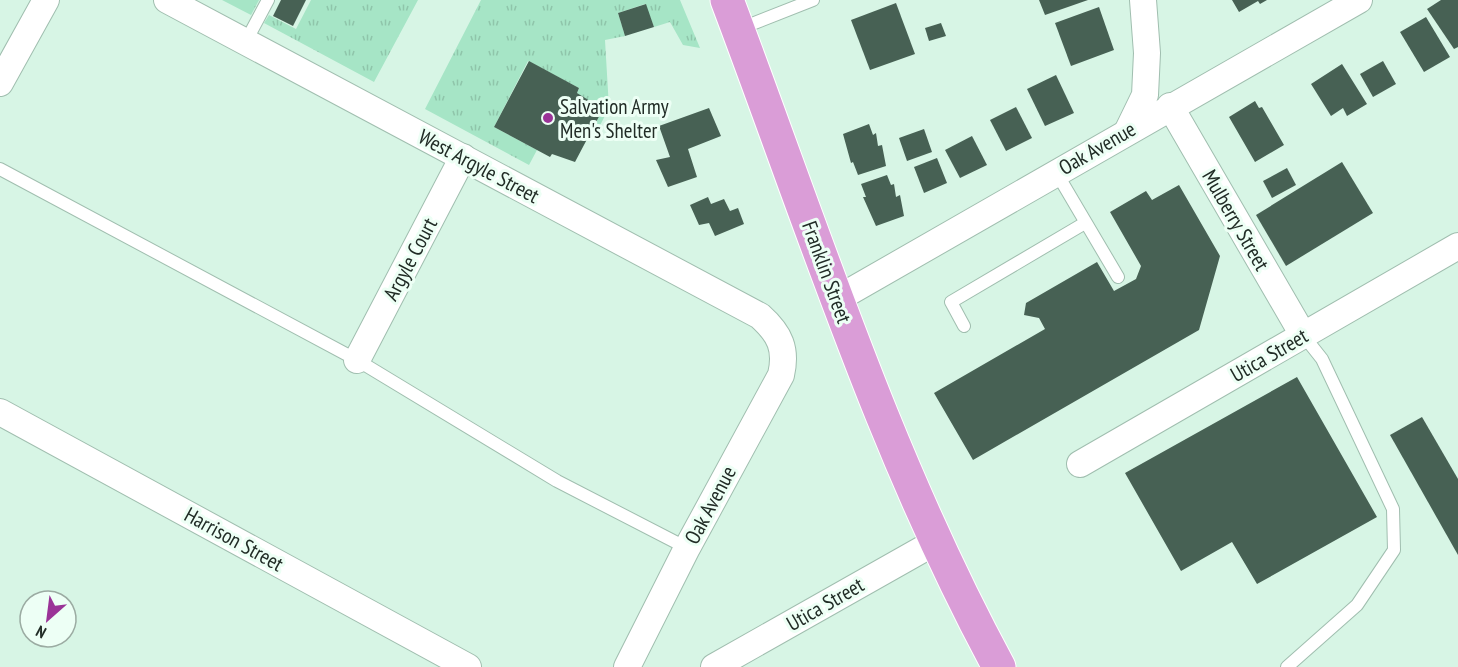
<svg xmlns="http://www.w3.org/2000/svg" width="1458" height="667" font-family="'PT Sans Narrow',sans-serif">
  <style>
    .grass { fill: url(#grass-tufts) }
    .building { fill: #476154 }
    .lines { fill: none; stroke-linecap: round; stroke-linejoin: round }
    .service-casing { stroke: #a0beaf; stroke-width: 14 }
    .minor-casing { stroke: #a0beaf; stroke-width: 28 }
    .primary-casing { stroke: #fff; stroke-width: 35 }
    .service { stroke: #fff; stroke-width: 12 }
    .minor { stroke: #fff; stroke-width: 26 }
    .primary { stroke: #da9dd7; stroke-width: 33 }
    .poi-dot { fill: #9a3397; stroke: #edfff5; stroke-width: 2 }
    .labels { text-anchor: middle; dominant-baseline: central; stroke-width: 6; stroke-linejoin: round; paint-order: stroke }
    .poi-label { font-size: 21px; fill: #212c26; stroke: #edfff5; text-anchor: start }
    .street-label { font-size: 21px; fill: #212c26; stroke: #edfff5 }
  </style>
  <defs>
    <pattern id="grass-tufts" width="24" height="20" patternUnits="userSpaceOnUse" patternTransform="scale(1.5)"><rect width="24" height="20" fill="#a6e5c6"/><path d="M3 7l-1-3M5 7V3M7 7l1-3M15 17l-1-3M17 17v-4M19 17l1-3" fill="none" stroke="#8fc5aa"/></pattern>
  </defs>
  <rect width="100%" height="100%" fill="#d7f5e5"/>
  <g class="grass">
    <polygon points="222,0 259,0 251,15"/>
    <polygon points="311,0 418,0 374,82 264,23 269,15 296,29"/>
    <polygon points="481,0 680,0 700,48 683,45 670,22 654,27 645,4 618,13 625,36 605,40 609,108 592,141 588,137 595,105 577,93 579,88 528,61 494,127 537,150 529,165 425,109"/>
  </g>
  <g class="building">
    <polygon points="281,0 306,0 293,26 273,16"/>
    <polygon points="1039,0 1088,0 1045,15"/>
    <polygon points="1232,0 1267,0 1260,4 1258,1 1239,12"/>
    <polygon points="1441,0 1458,0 1458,47 1454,49 1427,9"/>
    <polygon points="896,3 915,54 870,70 851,20"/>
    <polygon points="646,4 654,27 625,36 618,13"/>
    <polygon points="1099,7 1114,50 1071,66 1055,23"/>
    <polygon points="1426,17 1450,57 1424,72 1400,32"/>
    <polygon points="941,23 946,36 929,41 925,28"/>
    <polygon points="529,61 579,88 577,93 603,109 575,162 552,154 550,157 494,127"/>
    <polygon points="1383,61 1396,84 1373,97 1360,74"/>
    <polygon points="1342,64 1367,104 1347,116 1343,108 1331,116 1311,84"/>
    <polygon points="1056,75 1074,113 1045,126 1027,89"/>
    <polygon points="1255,101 1259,108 1262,107 1284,145 1255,162 1229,117"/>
    <polygon points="1016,107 1032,138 1006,151 990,120"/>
    <polygon points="709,108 721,136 688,149 697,177 668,187 656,160 670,157 659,126"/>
    <polygon points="869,124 873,135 876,133 878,146 882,145 886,166 858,175 853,162 851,163 843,134"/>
    <polygon points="924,129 932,152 907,161 899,138"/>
    <polygon points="972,136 987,165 960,178 945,150"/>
    <polygon points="937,158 947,183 924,193 914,167"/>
    <polygon points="1342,162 1373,213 1286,266 1256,215"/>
    <polygon points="1287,168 1296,185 1272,198 1263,181"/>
    <polygon points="887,175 891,185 894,184 896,197 900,195 904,216 876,226 863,197 866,197 861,184"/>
    <polygon points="1179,185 1220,256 1199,330 973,460 934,393 1045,329 1039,318 1024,315 1026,303 1097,262 1114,291 1136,279 1141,266 1110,212 1146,191 1152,200"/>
    <polygon points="708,197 711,204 724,199 730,211 738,208 744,224 715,236 709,223 699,225 690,205"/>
    <polygon points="1297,377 1377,517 1257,584 1232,542 1181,571 1125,473"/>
    <polygon points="1422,417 1458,479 1458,555 1390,435"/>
  </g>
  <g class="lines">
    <defs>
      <g id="service">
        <polyline points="739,29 813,0"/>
        <polyline points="245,43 268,0"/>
        <polyline points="0,169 357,360 557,481 687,548"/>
        <polyline points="1056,172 1118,277"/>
        <polyline points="964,326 951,302 1085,223"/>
        <polyline points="1287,667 1357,605 1394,550 1393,509 1322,359 1303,335"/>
      </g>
      <g id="minor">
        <path d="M167,0L760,316C780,334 787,349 781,375L687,548L627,667"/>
        <polyline points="0,83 46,0"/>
        <polyline points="1170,106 1303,335"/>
        <polyline points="1128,130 1145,95 1147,53 1143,0"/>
        <polyline points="837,299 1359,0"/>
        <polyline points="357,360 463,157"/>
        <polyline points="0,412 468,667"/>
        <polyline points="1080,464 1458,246"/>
        <polyline points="714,667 937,541"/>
      </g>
      <path id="primary" d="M727,0C812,225 884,455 999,667"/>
    </defs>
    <use href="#service" class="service-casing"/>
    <use href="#minor" class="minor-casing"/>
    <use href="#primary" class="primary-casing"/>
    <use href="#service" class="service"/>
    <use href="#minor" class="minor"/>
    <use href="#primary" class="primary"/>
  </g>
  <circle class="poi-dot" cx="548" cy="118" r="6"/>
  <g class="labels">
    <g class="poi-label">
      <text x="560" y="106">Salvation Army<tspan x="560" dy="24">Men's Shelter</tspan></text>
    </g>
    <g class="street-label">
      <text transform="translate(1097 148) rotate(-30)">Oak Avenue</text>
      <text transform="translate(479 166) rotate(28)">West Argyle Street</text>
      <text transform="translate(1236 220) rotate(60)">Mulberry Street</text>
      <text transform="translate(410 259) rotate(-62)">Argyle Court</text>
      <text transform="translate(827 272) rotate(70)">Franklin Street</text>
      <text transform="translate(1269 355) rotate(-30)">Utica Street</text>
      <text transform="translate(710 505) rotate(-62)">Oak Avenue</text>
      <text transform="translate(234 539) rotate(29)">Harrison Street</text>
      <text transform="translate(825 604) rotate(-30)">Utica Street</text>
    </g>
  </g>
  <g transform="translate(48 619) rotate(208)"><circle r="28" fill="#edfff5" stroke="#9baba2" stroke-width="1.5"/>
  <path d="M0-4.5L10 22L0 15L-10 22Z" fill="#9a3397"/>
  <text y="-9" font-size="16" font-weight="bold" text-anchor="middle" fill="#212c26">N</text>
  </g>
</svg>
